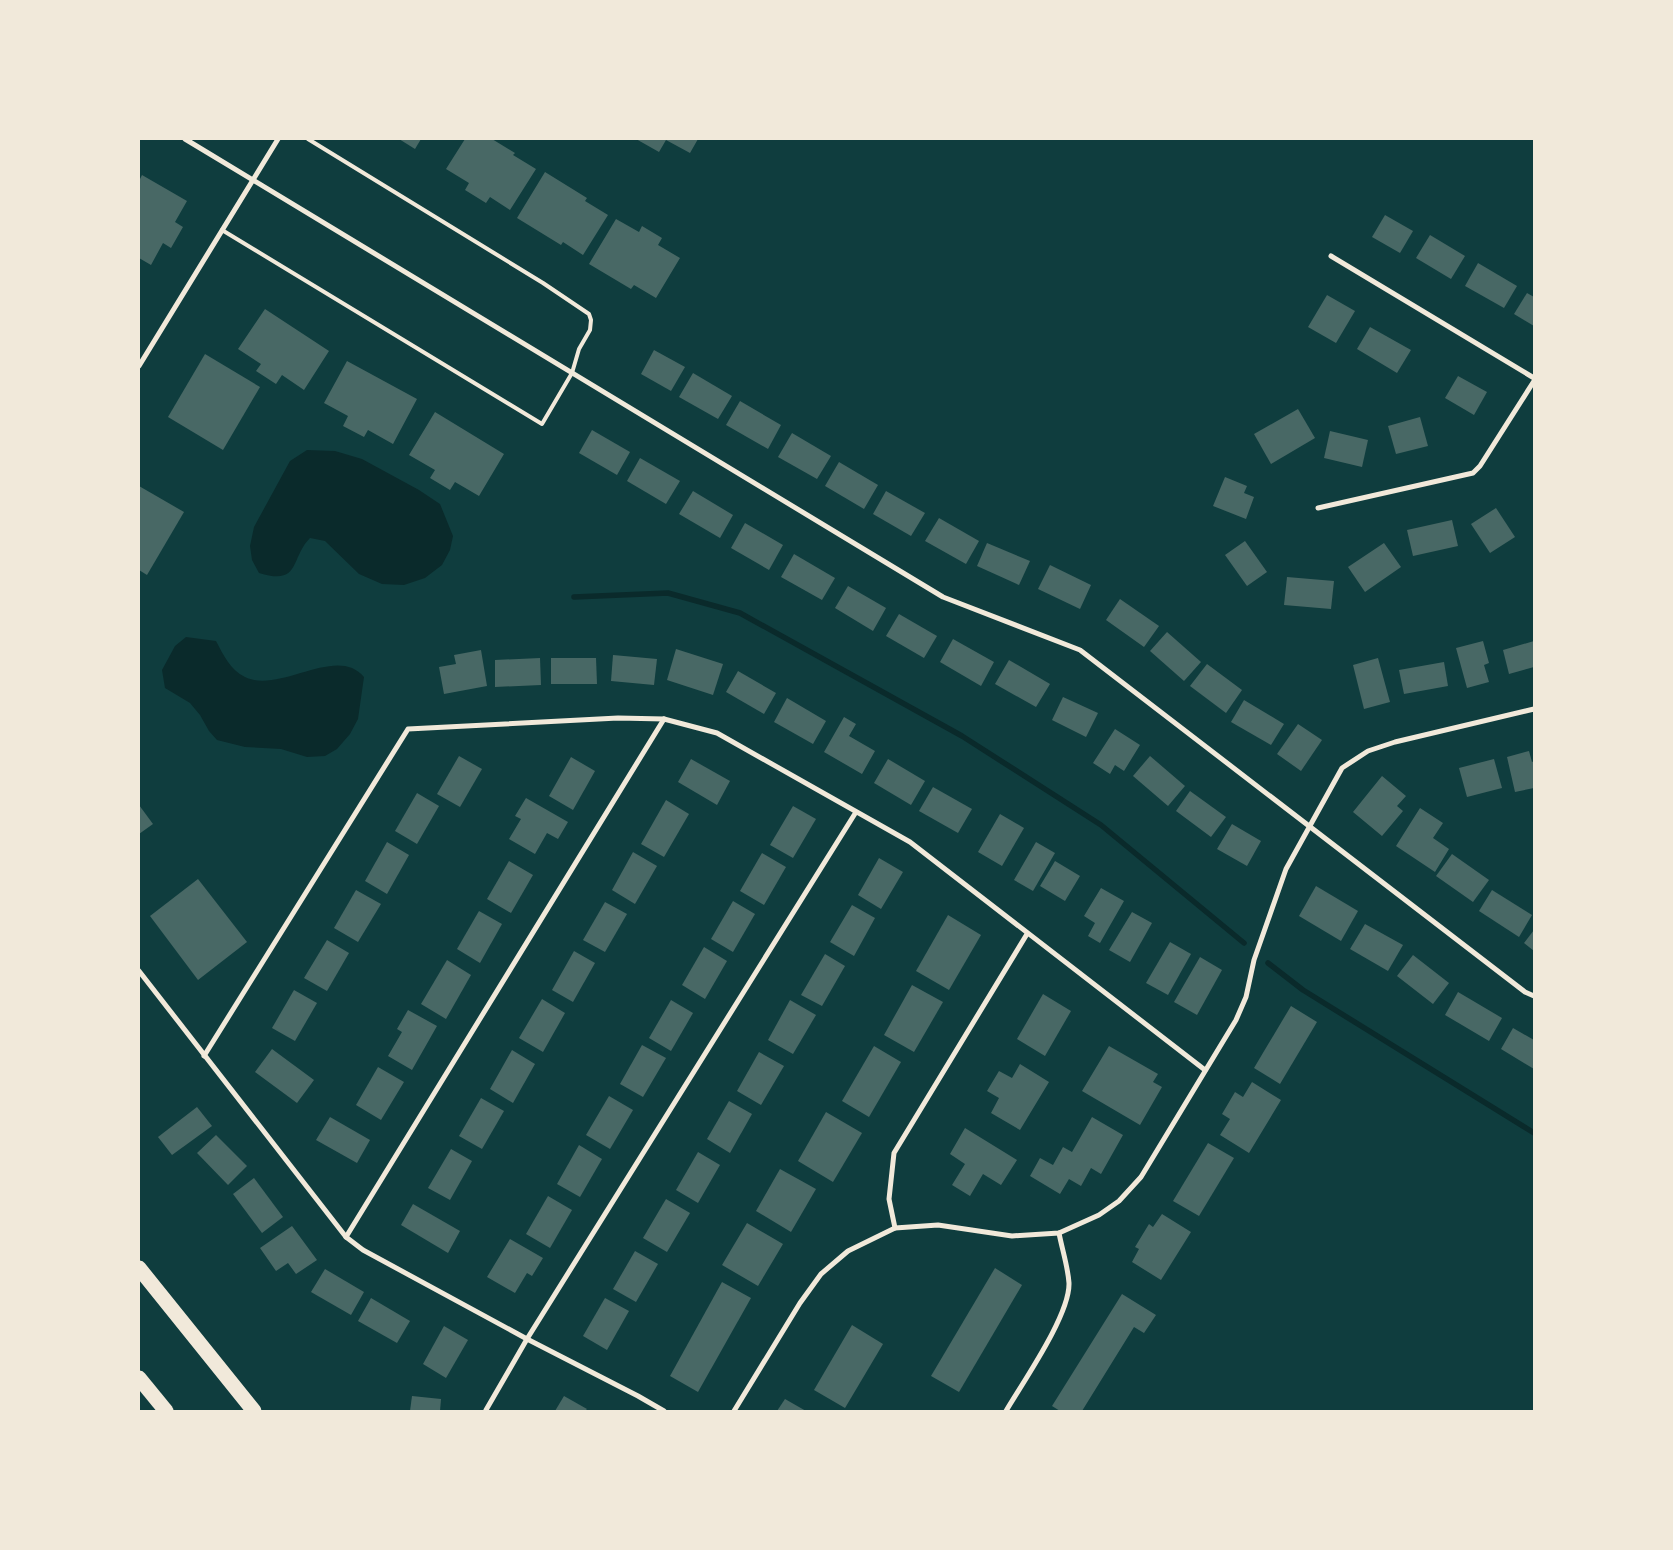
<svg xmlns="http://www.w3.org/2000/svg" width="1673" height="1550" font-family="Commissioner,sans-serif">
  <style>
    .water { fill: #0a2a2b }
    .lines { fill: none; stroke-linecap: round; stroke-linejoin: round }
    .stream { stroke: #0a2a2b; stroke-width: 5.5 }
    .building { fill: #486865 }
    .service { stroke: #f1e9da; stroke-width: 4 }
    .minor { stroke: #f1e9da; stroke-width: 5 }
    .motorway { stroke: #f1e9da; stroke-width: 15 }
  </style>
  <rect width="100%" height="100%" fill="#0f3d3e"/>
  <g class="water">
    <path d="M307,450L335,451L362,459L419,490L440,504L453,536L450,550L442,565L425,578L404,585L382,584L359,574L325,541L310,538C290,558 301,586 259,573L252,560L250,546L254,527L290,461Z"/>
    <path d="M186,637L216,641C223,654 230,670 245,677C280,694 337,644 364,677L358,719L350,734L337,749L325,756L307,757L281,749L245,747L217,740L209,731L200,715L190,703L165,688L162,670L175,646Z"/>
  </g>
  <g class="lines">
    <g class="stream">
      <polyline points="574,597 668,593 740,613 962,736 1101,825 1244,943"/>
      <polyline points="1268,963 1303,990 1534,1133"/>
    </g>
  </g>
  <g class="building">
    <polygon points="399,139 421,139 415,149"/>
    <polygon points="465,139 492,139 515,153 513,155 536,169 510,210 490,197 486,203 465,190 469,183 446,169"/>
    <polygon points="636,139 698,139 690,153 666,140 659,152"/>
    <polygon points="545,172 587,198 585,201 608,215 583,255 563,242 561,245 517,218"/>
    <polygon points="142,175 187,201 175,222 183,227 171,248 163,243 151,265 139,258 139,181"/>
    <polygon points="1385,215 1413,231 1400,253 1372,237"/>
    <polygon points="616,219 639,232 642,226 662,238 658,245 680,258 656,298 634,285 631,289 589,264"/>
    <polygon points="1430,235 1465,256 1451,279 1416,258"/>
    <polygon points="1478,263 1517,286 1504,308 1465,286"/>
    <polygon points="1527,293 1534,297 1534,326 1514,314"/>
    <polygon points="1327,295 1355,311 1336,343 1308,327"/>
    <polygon points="265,309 329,351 304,390 282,375 276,384 256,371 261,364 238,349"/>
    <polygon points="1370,327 1411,350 1397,373 1357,349"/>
    <polygon points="654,350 685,367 671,391 641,374"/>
    <polygon points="205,354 260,387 223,450 168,417"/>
    <polygon points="347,361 417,399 393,444 368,430 364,437 343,426 348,416 324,403"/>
    <polygon points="693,373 732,396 718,419 679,397"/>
    <polygon points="1458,376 1487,392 1474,415 1445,398"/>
    <polygon points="740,401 781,425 768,449 726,425"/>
    <polygon points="1298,409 1315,438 1271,464 1254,434"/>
    <polygon points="435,412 504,454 479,496 455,482 450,490 430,478 435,470 409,455"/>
    <polygon points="1420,417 1428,446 1396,454 1388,426"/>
    <polygon points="592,430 630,452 617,475 579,453"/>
    <polygon points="1330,431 1368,440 1362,467 1324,458"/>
    <polygon points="792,433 831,456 817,479 778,457"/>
    <polygon points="640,458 680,481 666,504 627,481"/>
    <polygon points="839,462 878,485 864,509 825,486"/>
    <polygon points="1225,477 1247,486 1244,493 1254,497 1246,519 1213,506"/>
    <polygon points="139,486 184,512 147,575 139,570"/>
    <polygon points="693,491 733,515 720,538 679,514"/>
    <polygon points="886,491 925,513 911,536 873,514"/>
    <polygon points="1496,508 1515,537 1490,553 1471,524"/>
    <polygon points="939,518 979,541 966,564 925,541"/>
    <polygon points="1452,520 1458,546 1413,556 1407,530"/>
    <polygon points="745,523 783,545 769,570 731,548"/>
    <polygon points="1245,541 1267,572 1247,586 1225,555"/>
    <polygon points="987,543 1030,561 1019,585 977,566"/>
    <polygon points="1384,543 1401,567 1365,592 1348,567"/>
    <polygon points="794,554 835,578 822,600 781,577"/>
    <polygon points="1050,565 1091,585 1080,609 1038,589"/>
    <polygon points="1287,577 1334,581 1331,609 1284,605"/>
    <polygon points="848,586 886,608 873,631 835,608"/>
    <polygon points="1120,599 1159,626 1144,647 1106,620"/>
    <polygon points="899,614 937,636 924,658 886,636"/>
    <polygon points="1167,632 1201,662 1184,681 1150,651"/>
    <polygon points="953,639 994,662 981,686 940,662"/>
    <polygon points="1483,641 1489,663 1484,665 1489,682 1467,688 1456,648"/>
    <polygon points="1534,641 1534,667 1509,674 1503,650"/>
    <polygon points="676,649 723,664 713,695 667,680"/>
    <polygon points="481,650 487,686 444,694 439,667 456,664 454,655"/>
    <polygon points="613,655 657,659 654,685 611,681"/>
    <polygon points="540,658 541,685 495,687 495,660"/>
    <polygon points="551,658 596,658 597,684 551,684"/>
    <polygon points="1378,658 1390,702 1364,709 1353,665"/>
    <polygon points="1009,660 1050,684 1036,707 995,684"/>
    <polygon points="1444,662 1448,686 1404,694 1399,670"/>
    <polygon points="1207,664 1242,690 1226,713 1190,686"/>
    <polygon points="738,671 776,693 764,714 726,692"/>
    <polygon points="1063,697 1098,713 1086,737 1052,720"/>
    <polygon points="787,698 826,721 813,744 774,722"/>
    <polygon points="1244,700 1284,724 1271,745 1231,722"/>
    <polygon points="844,717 856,724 849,736 875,751 862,774 824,752"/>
    <polygon points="1298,724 1322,740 1301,771 1277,754"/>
    <polygon points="1115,729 1140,745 1124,771 1115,765 1110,774 1093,763"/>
    <polygon points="1529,751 1532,762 1534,761 1534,788 1515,792 1507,757"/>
    <polygon points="459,756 482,769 460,807 437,794"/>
    <polygon points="1150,756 1185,786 1168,806 1133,776"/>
    <polygon points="571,757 595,771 573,810 549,796"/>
    <polygon points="691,759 730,781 717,805 678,782"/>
    <polygon points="888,759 925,781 911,805 874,783"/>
    <polygon points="1494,759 1502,788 1467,797 1459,768"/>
    <polygon points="1382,776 1406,796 1397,806 1403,811 1382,836 1353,812"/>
    <polygon points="933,787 972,809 958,833 919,811"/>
    <polygon points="1190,791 1226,817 1211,837 1176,811"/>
    <polygon points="417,793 439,806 417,844 395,831"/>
    <polygon points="526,798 568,822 558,839 547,833 535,854 509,839 521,819 515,816"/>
    <polygon points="666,800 689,814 664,857 641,844"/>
    <polygon points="139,805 153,824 139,834"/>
    <polygon points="793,806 816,819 793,858 770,845"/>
    <polygon points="1420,808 1443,823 1433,838 1449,849 1435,872 1396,846"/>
    <polygon points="1000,814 1024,828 1002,866 978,852"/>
    <polygon points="1232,824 1261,841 1247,866 1217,849"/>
    <polygon points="387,842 409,855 387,894 365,881"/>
    <polygon points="1036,842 1055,853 1033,891 1014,880"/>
    <polygon points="633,852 657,866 635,904 612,890"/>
    <polygon points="762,853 786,867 764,905 740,891"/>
    <polygon points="1452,854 1489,880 1473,902 1436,876"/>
    <polygon points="879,858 903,872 881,909 858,895"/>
    <polygon points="509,861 533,875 511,913 487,899"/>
    <polygon points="1055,861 1080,876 1065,901 1040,886"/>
    <polygon points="198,879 247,942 198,980 150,916"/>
    <polygon points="1316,886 1358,911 1341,941 1299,916"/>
    <polygon points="1101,888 1124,901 1100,943 1088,936 1095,923 1084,916"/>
    <polygon points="356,890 381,904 358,942 334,928"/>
    <polygon points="1492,890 1532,915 1519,937 1479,911"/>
    <polygon points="733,901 755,914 733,952 711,939"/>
    <polygon points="605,902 627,914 605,952 583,940"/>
    <polygon points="852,905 875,918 854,956 830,942"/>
    <polygon points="479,911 502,924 480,963 457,949"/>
    <polygon points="1132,912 1152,923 1130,962 1109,950"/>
    <polygon points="948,915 981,935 949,990 916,971"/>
    <polygon points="1365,924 1403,945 1388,971 1350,949"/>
    <polygon points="1534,930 1534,951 1524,943"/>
    <polygon points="327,940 349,953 327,991 304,978"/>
    <polygon points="1170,942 1191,954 1168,995 1146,983"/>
    <polygon points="704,947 727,961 705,999 682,985"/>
    <polygon points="574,951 595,963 573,1002 552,990"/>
    <polygon points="825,954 845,966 822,1006 801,995"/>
    <polygon points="1413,955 1449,983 1433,1004 1397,976"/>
    <polygon points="1200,957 1222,970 1197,1015 1174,1002"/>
    <polygon points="447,960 471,975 446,1019 421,1004"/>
    <polygon points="912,985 943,1002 914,1052 884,1035"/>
    <polygon points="294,990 317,1003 295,1041 272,1028"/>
    <polygon points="1458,992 1502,1018 1489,1041 1445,1015"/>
    <polygon points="1043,994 1071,1011 1045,1056 1017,1039"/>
    <polygon points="542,999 565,1013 543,1052 519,1038"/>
    <polygon points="671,1000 693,1013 671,1051 649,1038"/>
    <polygon points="790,1000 816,1015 793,1054 768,1040"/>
    <polygon points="1291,1006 1317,1022 1280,1084 1254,1068"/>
    <polygon points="408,1010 437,1026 412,1070 388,1056 402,1032 397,1029"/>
    <polygon points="1513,1028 1534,1040 1534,1069 1501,1049"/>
    <polygon points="642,1045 666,1058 643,1097 620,1084"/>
    <polygon points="874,1046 901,1062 869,1117 842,1101"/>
    <polygon points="1109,1046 1158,1074 1153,1082 1162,1087 1140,1125 1082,1091"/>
    <polygon points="272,1049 314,1080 297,1103 255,1072"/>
    <polygon points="512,1050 535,1064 513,1103 490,1089"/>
    <polygon points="759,1052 784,1066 761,1105 737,1091"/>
    <polygon points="1020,1064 1049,1082 1020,1130 991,1113 999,1098 987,1091 999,1071 1012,1078"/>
    <polygon points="378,1067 404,1082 381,1120 356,1105"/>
    <polygon points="1252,1082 1281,1100 1249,1153 1220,1135 1230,1119 1222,1114 1235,1092 1243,1097"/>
    <polygon points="609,1096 633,1110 610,1149 586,1135"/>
    <polygon points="481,1098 504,1111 482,1149 459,1136"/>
    <polygon points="729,1101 752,1114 730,1153 707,1139"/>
    <polygon points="197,1107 212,1126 172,1155 158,1137"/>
    <polygon points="826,1112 862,1133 833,1182 798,1161"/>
    <polygon points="330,1117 370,1140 357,1163 316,1140"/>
    <polygon points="1092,1117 1123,1135 1101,1174 1091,1168 1081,1186 1069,1179 1060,1194 1030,1176 1040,1158 1053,1165 1063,1147 1072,1152"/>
    <polygon points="965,1128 1017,1160 1001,1185 983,1174 970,1196 952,1185 965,1164 950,1154"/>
    <polygon points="216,1135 247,1166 228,1185 197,1153"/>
    <polygon points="1208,1143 1234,1158 1199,1216 1173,1201"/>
    <polygon points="579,1145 602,1159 580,1197 557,1184"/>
    <polygon points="451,1149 472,1161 450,1200 428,1188"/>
    <polygon points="698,1152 720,1165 698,1203 676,1190"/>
    <polygon points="780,1169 816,1189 791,1232 756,1211"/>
    <polygon points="254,1178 283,1217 262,1233 233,1194"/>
    <polygon points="548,1196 572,1210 550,1248 526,1234"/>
    <polygon points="666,1199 690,1213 667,1252 643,1238"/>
    <polygon points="413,1204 460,1231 448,1253 401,1225"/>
    <polygon points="1162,1214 1191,1232 1161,1280 1132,1262 1139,1249 1135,1247 1149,1224 1153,1227"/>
    <polygon points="747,1223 783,1244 758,1286 722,1265"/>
    <polygon points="292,1226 317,1260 296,1274 288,1263 276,1271 260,1248"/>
    <polygon points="510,1239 543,1258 532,1276 527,1273 515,1293 487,1277"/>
    <polygon points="635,1251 658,1264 636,1302 613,1289"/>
    <polygon points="995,1268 1022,1285 959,1392 931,1376"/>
    <polygon points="325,1269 364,1292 351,1315 311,1292"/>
    <polygon points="722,1282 751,1298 698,1392 670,1376"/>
    <polygon points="1122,1294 1156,1315 1144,1333 1134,1327 1082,1411 1060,1411 1052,1406"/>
    <polygon points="371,1298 410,1321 397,1343 358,1321"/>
    <polygon points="605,1298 629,1311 607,1350 583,1336"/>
    <polygon points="852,1325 883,1344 845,1408 814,1390"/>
    <polygon points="444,1326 468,1340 446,1378 423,1364"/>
    <polygon points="412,1396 441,1399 440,1411 410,1411"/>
    <polygon points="564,1396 587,1409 585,1411 555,1411"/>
    <polygon points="785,1399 806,1411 777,1411"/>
  </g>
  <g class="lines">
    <polyline class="service" points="222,230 542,424 572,373 579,349 590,330 591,320 589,314 543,283 308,139"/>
    <g class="minor">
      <polyline points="185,139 943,597 1080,650 1525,992 1534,996"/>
      <polyline points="1331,256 1534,378"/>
      <polyline points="139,366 278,139"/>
      <polyline points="1318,508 1473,473 1480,466 1534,381"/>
      <polyline points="139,971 346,1237 363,1250 527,1339 638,1396 664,1411"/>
      <polyline points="204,1056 408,729 618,718 664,719 717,733 910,842 1205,1070"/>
      <polyline points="895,1228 889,1199 894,1153 1027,934"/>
      <polyline points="346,1237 664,719"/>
      <polyline points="486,1410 527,1339 856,812"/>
      <polyline points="734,1411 800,1303 821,1274 848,1251 895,1228 938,1225 1012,1236 1059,1233 1099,1215 1119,1201 1141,1177 1236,1020 1246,997 1254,960 1286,869 1342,768 1368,751 1395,742 1534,709"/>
      <path d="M1006,1411C1023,1382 1070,1315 1069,1283C1068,1267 1062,1249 1059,1233"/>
    </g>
    <g class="motorway">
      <polyline points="139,1268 254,1411"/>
      <polyline points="139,1378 166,1411"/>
    </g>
  </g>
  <rect width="1673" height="1550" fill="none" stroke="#f1e9da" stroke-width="280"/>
</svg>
